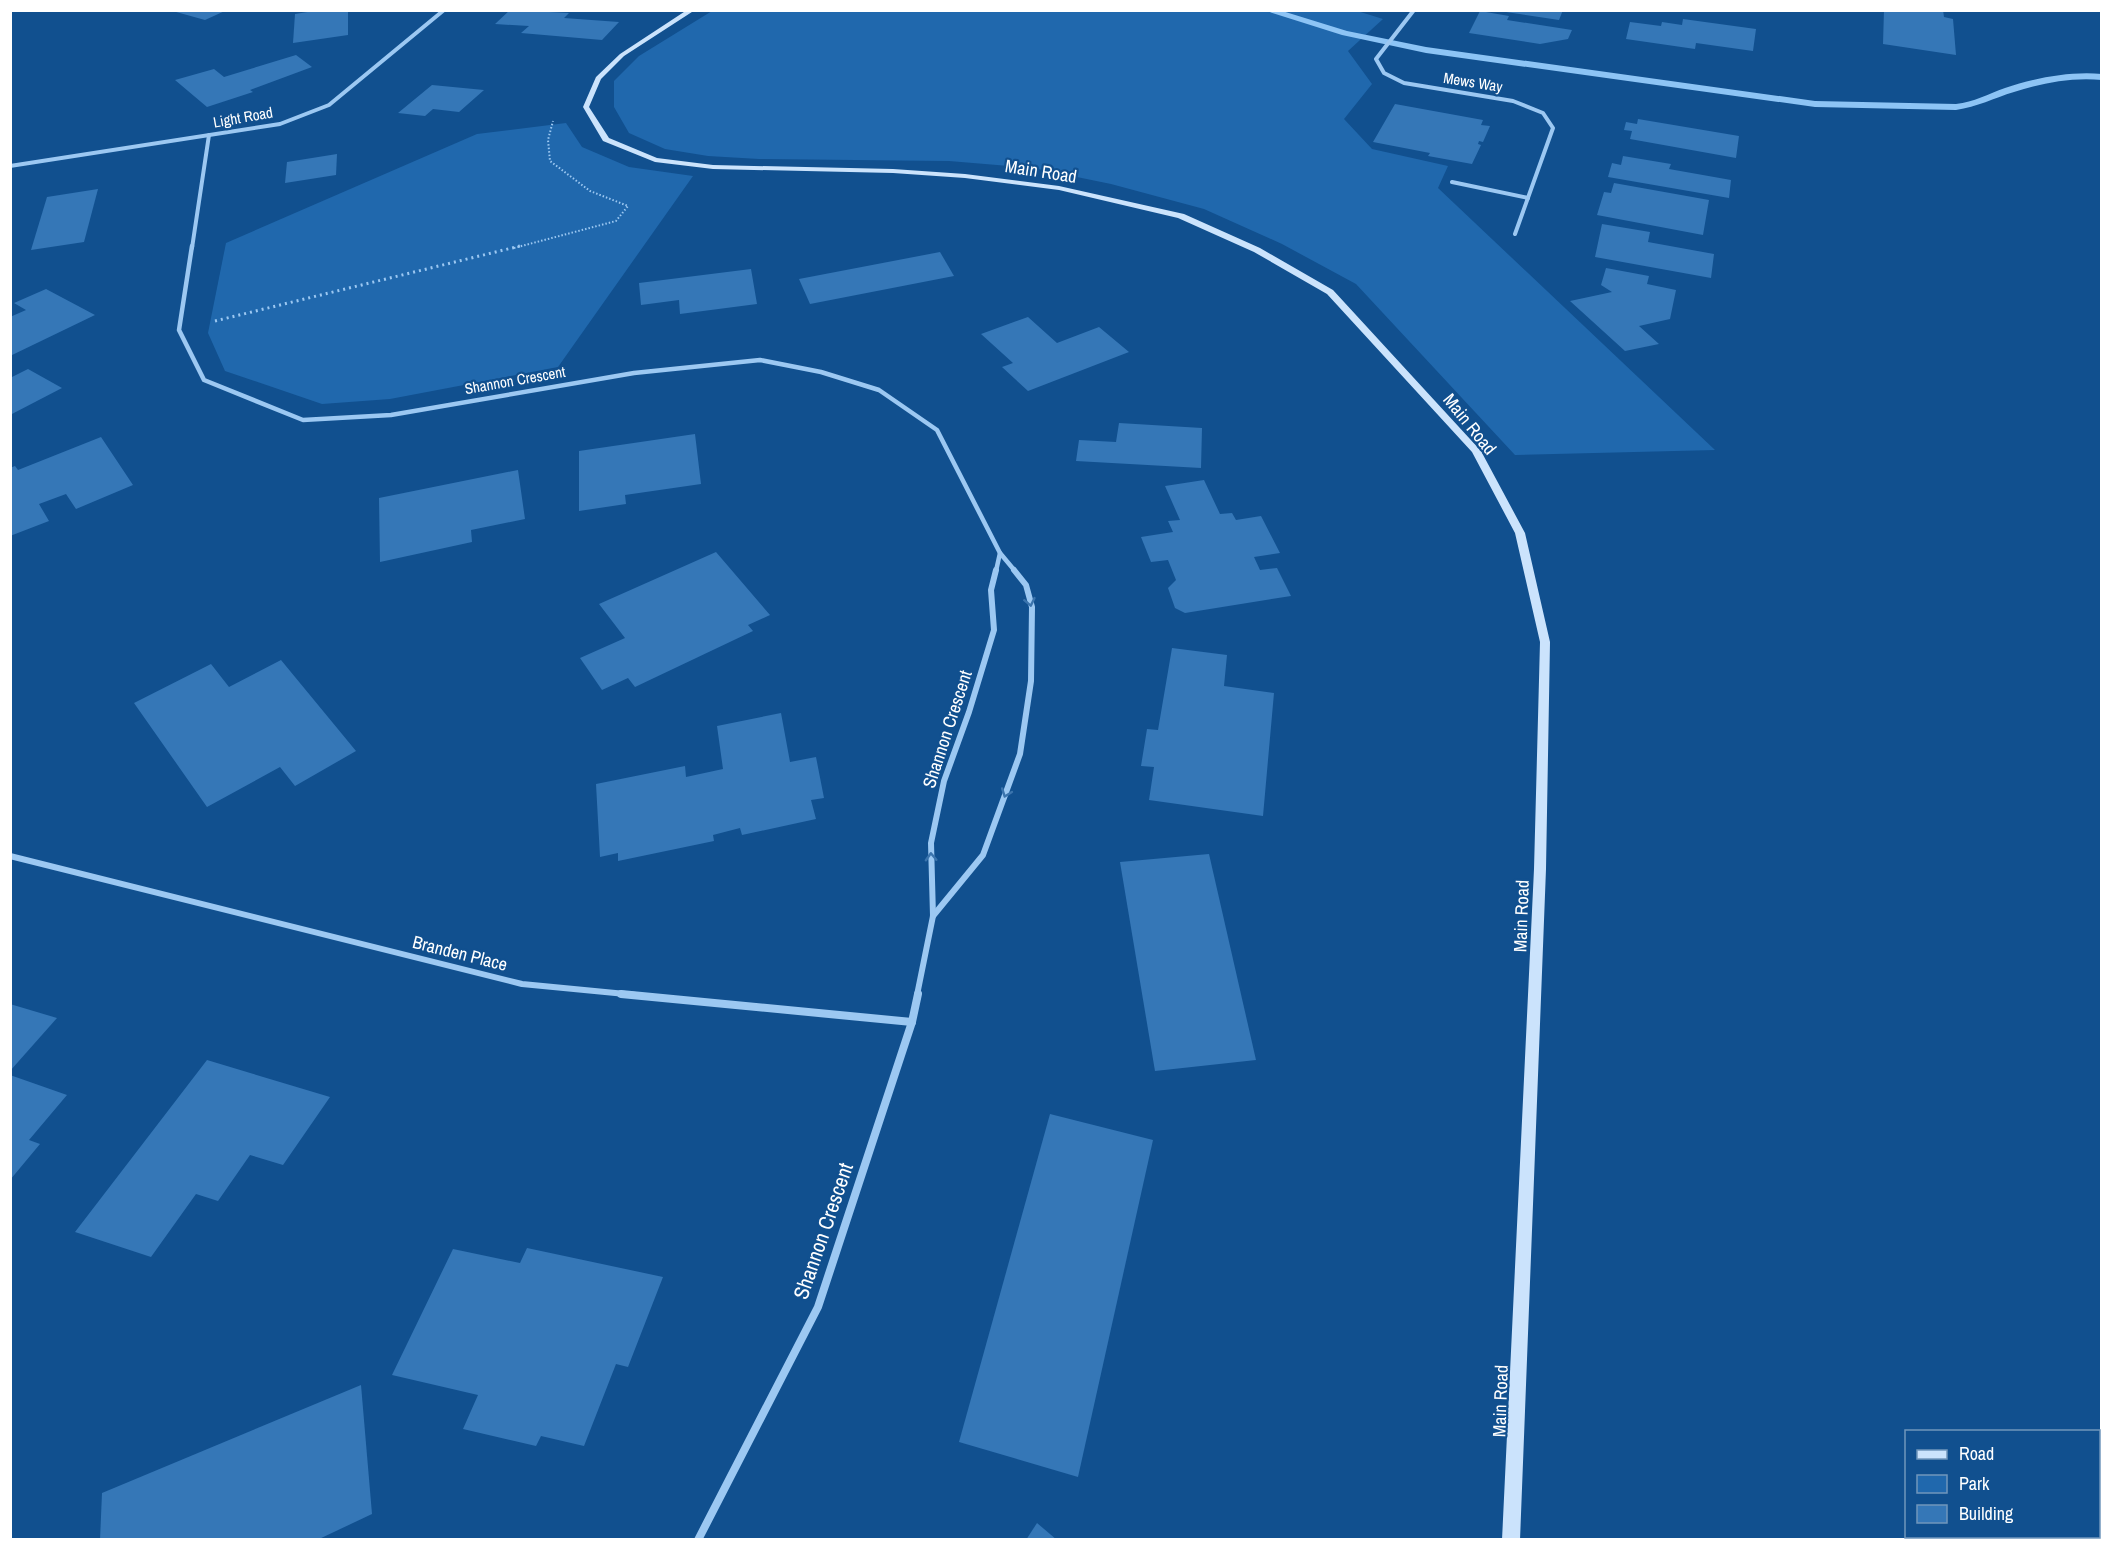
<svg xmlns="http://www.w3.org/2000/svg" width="2112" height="1550" font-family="'Archivo Narrow',sans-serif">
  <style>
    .green { fill: #2068ad }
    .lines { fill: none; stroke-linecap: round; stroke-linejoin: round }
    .stream { fill: #8dc4f5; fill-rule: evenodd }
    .building { fill: #3577b7 }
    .path-far1 { stroke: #9cc8f2; stroke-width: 2; stroke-dasharray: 1.5 2; stroke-linecap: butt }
    .path { stroke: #9cc8f2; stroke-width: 3; stroke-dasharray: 2 4; stroke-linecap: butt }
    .minor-far3 { stroke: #9cc8f2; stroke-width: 4 }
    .minor-far2 { stroke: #9cc8f2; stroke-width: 4.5 }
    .minor-far1 { stroke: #9cc8f2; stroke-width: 6 }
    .minor { stroke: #9cc8f2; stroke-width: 8 }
    .secondary { fill: #cbe3fc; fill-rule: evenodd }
    .oneway { stroke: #3b74ad }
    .labels { text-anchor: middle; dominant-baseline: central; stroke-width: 4.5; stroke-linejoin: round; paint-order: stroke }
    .far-street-label { font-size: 15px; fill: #fff; stroke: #11508f }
    .street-label { font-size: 18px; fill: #fff; stroke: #11508f }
    .near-street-label { font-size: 21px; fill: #fff; stroke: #11508f }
  </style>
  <rect width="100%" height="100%" fill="#11508f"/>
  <g class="green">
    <polygon points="1354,10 1383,19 1348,51 1372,84 1344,119 1372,149 1448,166 1438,188 1715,450 1515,455 1356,284 1282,244 1204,209 1111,184 1033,168 949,161 759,159 708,156 665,149 629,133 614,107 614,81 639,56 712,11"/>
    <polygon points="566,123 582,147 629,167 693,176 558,367 390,399 322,404 225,371 208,333 226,243 477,134"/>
  </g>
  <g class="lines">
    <path class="stream" d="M1263,10H1279L1347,31L1426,47L1815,101L1956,104C1974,102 1988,94 2005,88C2035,78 2070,71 2102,74V80C2072,77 2042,83 2014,92C1994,98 1977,107 1956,110L1815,107L1426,53L1342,35Z"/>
  </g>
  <g class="building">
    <polygon points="169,10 227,10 205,20"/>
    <polygon points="320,10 348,10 348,35 293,43 295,14"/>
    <polygon points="510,10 569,13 564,18 619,22 602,40 521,33 529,26 495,24"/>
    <polygon points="1493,10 1563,10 1559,20"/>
    <polygon points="1884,10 1943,10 1944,17 1953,19 1956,55 1883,44"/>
    <polygon points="1480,11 1509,16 1507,20 1572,30 1568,39 1540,44 1469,33"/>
    <polygon points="1683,19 1756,29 1753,51 1696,43 1695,49 1626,39 1630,22 1661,26 1662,22 1682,25"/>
    <polygon points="296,55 312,67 250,90 253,92 207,107 175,80 214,69 224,77"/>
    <polygon points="432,85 484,90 459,112 433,109 425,116 398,113"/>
    <polygon points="1395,104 1483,120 1481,125 1490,126 1483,142 1479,141 1478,144 1481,145 1472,164 1428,156 1430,153 1373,142"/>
    <polygon points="1638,119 1739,136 1736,158 1630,139 1632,131 1624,130 1626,122 1637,124"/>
    <polygon points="337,154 336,175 285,183 287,162"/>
    <polygon points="1623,156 1671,164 1669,169 1731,180 1729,198 1608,177 1612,163 1621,165"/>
    <polygon points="1614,183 1709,200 1703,235 1597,215 1604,192 1611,193"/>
    <polygon points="98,189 84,242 31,250 47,197"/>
    <polygon points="1602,224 1650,232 1648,242 1714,254 1711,278 1595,257"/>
    <polygon points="940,252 954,276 810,304 799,279"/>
    <polygon points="1606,268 1649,276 1647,284 1676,290 1670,319 1639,326 1659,344 1625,351 1570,301 1612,292 1601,285"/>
    <polygon points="751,269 757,304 680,314 679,300 641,305 639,283"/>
    <polygon points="46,289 95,315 10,356 10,317 26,310 14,303"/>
    <polygon points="1028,317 1057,343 1099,327 1129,352 1028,391 1002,367 1013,363 981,334"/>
    <polygon points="28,369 62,388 10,415 10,378"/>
    <polygon points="1119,423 1202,428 1201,468 1076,461 1079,440 1116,442"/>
    <polygon points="695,434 701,484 625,495 626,504 579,511 579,451"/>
    <polygon points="101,437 133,485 76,509 66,494 39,504 49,521 10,536 10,468 15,466 18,470"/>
    <polygon points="518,470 525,519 471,530 472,542 380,562 379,498"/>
    <polygon points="1204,480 1220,514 1232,513 1236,520 1261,516 1280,553 1254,557 1260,570 1277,568 1291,596 1185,613 1175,608 1168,588 1176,580 1168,560 1151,562 1141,537 1173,532 1168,521 1180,520 1165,486"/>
    <polygon points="716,552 770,615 748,625 753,631 635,687 628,678 602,690 580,658 625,638 599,604"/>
    <polygon points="1172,648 1227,655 1224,686 1274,693 1263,816 1149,800 1154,767 1141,766 1147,729 1158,730"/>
    <polygon points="281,660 356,751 295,786 280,767 207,807 134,703 211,664 229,687"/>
    <polygon points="781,713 790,762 816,757 824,798 811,800 816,819 742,835 740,828 713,835 714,841 618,861 618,853 600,857 596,784 685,766 686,777 723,769 717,726"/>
    <polygon points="1209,854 1256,1060 1155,1071 1120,862"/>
    <polygon points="10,1004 57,1018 10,1071"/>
    <polygon points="207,1060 330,1097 283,1165 250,1155 218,1201 196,1194 151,1257 75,1232"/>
    <polygon points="10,1075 67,1095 29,1140 40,1144 10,1180"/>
    <polygon points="1050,1114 1153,1140 1078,1477 959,1442"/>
    <polygon points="527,1248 663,1277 628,1367 616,1364 584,1446 541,1436 536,1446 463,1429 478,1395 392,1375 453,1249 520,1263"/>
    <polygon points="361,1385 372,1514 317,1540 100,1540 102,1493"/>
    <polygon points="1037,1523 1057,1540 1026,1540"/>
  </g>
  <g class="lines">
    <polyline class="path-far1" points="514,248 616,221 628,206 590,191 550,161 548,140 553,121"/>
    <polyline class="path" points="215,321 520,246"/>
    <g class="minor-far3">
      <polyline points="1414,10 1376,59 1384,73 1404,83 1513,101 1543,113 1553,128 1515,234"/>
      <polyline points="10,166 280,124 329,105 444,10"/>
      <polyline points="1452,182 1528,198"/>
      <polyline points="192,248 209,135"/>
    </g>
    <g class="minor-far2">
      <polyline points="192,246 179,330 204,380 303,420 391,415 634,373 760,360 821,372 879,390 937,430 1000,553 1015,571"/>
      <polyline points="996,571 1000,553"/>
    </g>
    <g class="minor-far1">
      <polyline points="10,856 522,984 636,995"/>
      <polyline points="933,916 983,855 1020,754 1031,681 1032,607 1026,585 1014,570"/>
      <polyline points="917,995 933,916 931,843 944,781 969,712 994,630 991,590 996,570"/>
    </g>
    <g class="minor">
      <polyline points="621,994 912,1022"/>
      <polyline points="698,1540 818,1307 912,1022 918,994"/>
    </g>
    <polygon class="secondary" points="687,10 695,10 624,56 601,79 589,107 609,138 657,158 713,165 893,169 965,174 1059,186 1184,214 1260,248 1333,290 1481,451 1525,533 1550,642 1546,869 1520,1540 1502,1540 1534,869 1540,642 1515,533 1472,452 1327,294 1254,252 1178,218 1059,190 965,178 893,173 713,169 655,162 603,141 583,107 596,77 620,54"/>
  </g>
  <defs><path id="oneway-chevron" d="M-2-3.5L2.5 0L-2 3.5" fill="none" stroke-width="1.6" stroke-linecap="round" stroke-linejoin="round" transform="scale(1.5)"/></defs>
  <g class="oneway">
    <use href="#oneway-chevron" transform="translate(1030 602) rotate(78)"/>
    <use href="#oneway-chevron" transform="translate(1006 793) rotate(110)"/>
    <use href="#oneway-chevron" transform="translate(931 857) rotate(-92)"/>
  </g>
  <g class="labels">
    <g class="far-street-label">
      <text transform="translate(1473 82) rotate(9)">Mews Way</text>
      <text transform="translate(243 117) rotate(-10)">Light Road</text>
      <text transform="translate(515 380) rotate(-10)">Shannon Crescent</text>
    </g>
    <g class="street-label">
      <text transform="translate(1041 171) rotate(9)">Main Road</text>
      <text transform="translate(1470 424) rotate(51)">Main Road</text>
      <text transform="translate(947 729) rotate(-72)">Shannon Crescent</text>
      <text transform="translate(1521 916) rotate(-88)">Main Road</text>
      <text transform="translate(460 953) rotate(14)">Branden Place</text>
      <text transform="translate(1500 1401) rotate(-88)">Main Road</text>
    </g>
    <g class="near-street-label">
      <text transform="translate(823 1231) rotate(-71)">Shannon Crescent</text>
    </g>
  </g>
  <rect width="2112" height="1550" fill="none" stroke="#ffffff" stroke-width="24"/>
  <rect x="1905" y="1430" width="195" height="108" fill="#11508f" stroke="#7096bc" stroke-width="1.5"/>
  <rect x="1917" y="1450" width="30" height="9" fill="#cbe3fc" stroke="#7096bc" stroke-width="1.5"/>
  <text x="1959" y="1460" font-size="18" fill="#ffffff">Road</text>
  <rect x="1917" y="1475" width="30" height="18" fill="#2068ad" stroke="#7096bc" stroke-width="1.5"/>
  <text x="1959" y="1490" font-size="18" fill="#ffffff">Park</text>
  <rect x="1917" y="1505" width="30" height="18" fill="#3577b7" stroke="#7096bc" stroke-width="1.5"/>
  <text x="1959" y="1520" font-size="18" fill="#ffffff">Building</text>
</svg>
